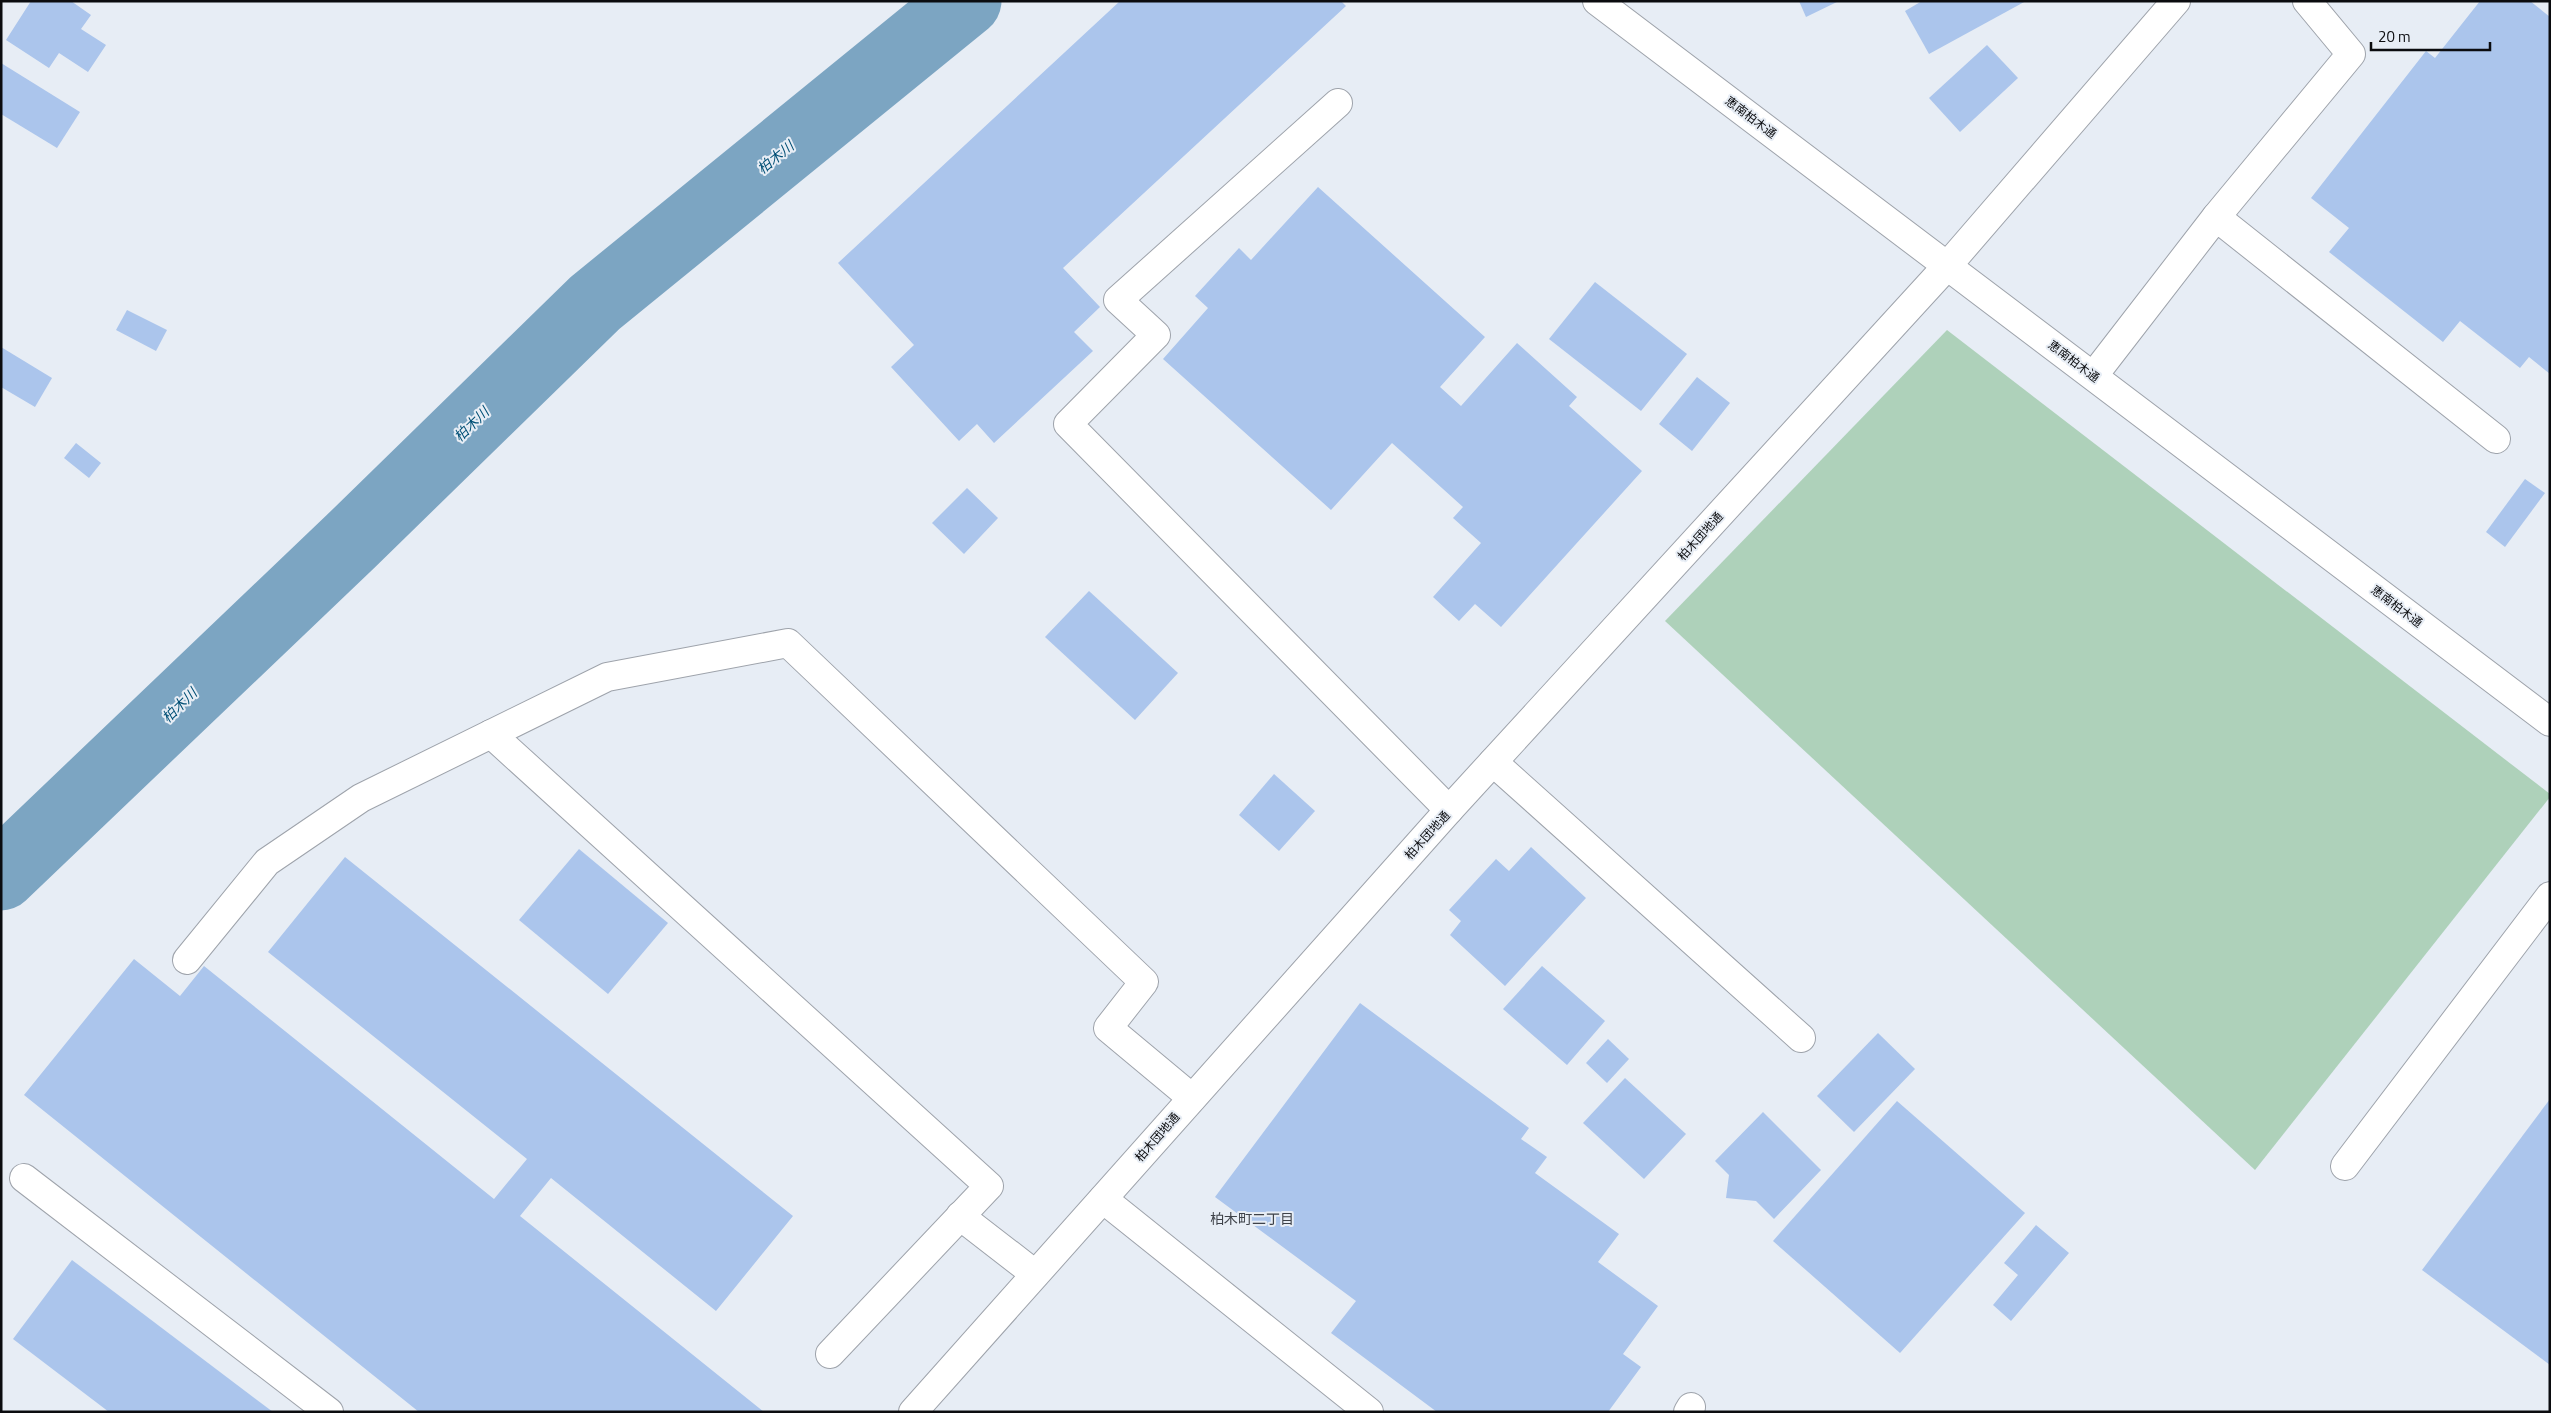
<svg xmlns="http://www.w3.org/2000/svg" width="2551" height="1413" font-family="'Titillium Web','Noto Sans JP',sans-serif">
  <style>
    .green { fill: #aed1ba }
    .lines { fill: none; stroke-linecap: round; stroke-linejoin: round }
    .river { stroke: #7ca5c2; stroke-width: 71 }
    .building { fill: #abc5ec }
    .minor-casing { stroke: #9ea3ab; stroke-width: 30 }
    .minor { stroke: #fff; stroke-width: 28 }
    .labels { text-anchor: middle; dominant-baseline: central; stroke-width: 4; stroke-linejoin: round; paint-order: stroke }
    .street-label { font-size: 12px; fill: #0b0c0f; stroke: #e7edf5 }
    .water-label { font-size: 14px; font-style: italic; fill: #014f75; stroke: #e7edf5 }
    .neighbourhood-label { font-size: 14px; fill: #3e4249; stroke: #e7edf5 }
  </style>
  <rect width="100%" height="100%" fill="#e7edf5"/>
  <polygon class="green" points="1947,330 2550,794 2550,797 2255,1170 1665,621"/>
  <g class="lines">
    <polyline class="river" points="1,875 351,541 595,303 966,1"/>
  </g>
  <g class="building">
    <polygon points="31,1 71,1 91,15 81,29 106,45 88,72 59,53 49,68 6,40"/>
    <polygon points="1120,1 1341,1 1346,6 1063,268 1100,307 1074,332 1093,351 994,443 977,424 959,441 891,367 914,345 838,263"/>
    <polygon points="1799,1 1839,1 1806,17"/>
    <polygon points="1922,1 2026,1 1929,54 1905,11"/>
    <polygon points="2480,1 2530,1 2550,17 2550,374 2529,357 2520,368 2460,321 2443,342 2329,252 2349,228 2311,198 2426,51 2435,58"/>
    <polygon points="1987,45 2018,78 1960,132 1929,98"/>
    <polygon points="1,63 80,112 57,148 1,114"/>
    <polygon points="1318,187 1485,337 1440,387 1461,406 1517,343 1577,397 1569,406 1642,471 1501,627 1475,604 1459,621 1433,597 1481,543 1453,518 1463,507 1392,443 1331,510 1163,359 1208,308 1195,296 1239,248 1251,260"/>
    <polygon points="1595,282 1687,354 1641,411 1549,339"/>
    <polygon points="127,310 167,330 156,351 116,330"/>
    <polygon points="1,347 52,378 35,407 1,387"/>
    <polygon points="1697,377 1730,403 1692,451 1659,424"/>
    <polygon points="76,443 101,463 89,478 64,458"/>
    <polygon points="2525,479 2545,493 2505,547 2486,532"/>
    <polygon points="967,488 998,518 964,554 932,523"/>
    <polygon points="1089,591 1178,673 1135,720 1045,637"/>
    <polygon points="1274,774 1315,811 1279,851 1239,815"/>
    <polygon points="1531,847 1586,898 1505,986 1450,935 1461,921 1449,910 1496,859 1509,871"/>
    <polygon points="579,849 668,923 608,994 519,920"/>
    <polygon points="345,857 793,1216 716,1311 551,1178 520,1216 764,1412 419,1412 24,1095 134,959 180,996 204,966 494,1199 527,1159 268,952"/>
    <polygon points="1542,966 1605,1021 1567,1065 1503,1009"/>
    <polygon points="1360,1003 1529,1128 1521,1139 1547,1157 1535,1173 1619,1234 1598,1262 1658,1306 1623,1354 1641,1367 1608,1412 1437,1412 1331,1333 1356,1301 1215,1197"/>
    <polygon points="1878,1033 1915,1069 1854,1132 1817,1096"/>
    <polygon points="1608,1039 1629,1059 1607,1083 1586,1063"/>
    <polygon points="1625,1078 1686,1134 1644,1179 1583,1123"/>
    <polygon points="2550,1099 2550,1365 2422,1270"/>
    <polygon points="1897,1101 2025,1213 1900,1353 1773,1241"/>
    <polygon points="1763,1112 1821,1170 1774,1219 1756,1201 1726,1198 1729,1175 1715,1161"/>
    <polygon points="2036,1225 2069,1253 2011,1321 1993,1305 2018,1275 2004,1263"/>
    <polygon points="72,1260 273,1412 109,1412 13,1339"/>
  </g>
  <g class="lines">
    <defs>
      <g id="minor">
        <polyline points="1597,1 2550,722"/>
        <polyline points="1338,103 1118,300 1156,335 1068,424 1449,810"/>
        <polyline points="2216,217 2351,54 2307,1"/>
        <polyline points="2094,375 2216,217 2496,439"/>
        <polyline points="491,734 989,1186 830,1354"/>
        <polyline points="1493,762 1801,1038"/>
        <polyline points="187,960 267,862 361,798 607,677 788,643 1144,982 1108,1028 1192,1098"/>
        <polyline points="2345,1166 2550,896"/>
        <polyline points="24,1178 329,1412"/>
        <polyline points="1103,1199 1369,1412"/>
        <polyline points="960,1216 1035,1274"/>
        <polyline points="913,1412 1449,810 1948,265 2176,1"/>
        <polyline points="1688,1412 1691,1407"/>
      </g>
    </defs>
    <use href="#minor" class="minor-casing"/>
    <use href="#minor" class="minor"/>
  </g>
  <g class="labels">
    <g class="street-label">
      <text transform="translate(1751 117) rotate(37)">恵南柏木通</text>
      <text transform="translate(2074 361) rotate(37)">恵南柏木通</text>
      <text transform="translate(1700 536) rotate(-48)">柏木団地通</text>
      <text transform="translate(2397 606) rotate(37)">恵南柏木通</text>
      <text transform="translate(1427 835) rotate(-48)">柏木団地通</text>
      <text transform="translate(1157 1137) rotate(-49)">柏木団地通</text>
    </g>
    <g class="water-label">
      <text transform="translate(775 157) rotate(-39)">柏木川</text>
      <text transform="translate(471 424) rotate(-44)">柏木川</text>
      <text transform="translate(179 705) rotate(-44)">柏木川</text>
    </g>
    <g class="neighbourhood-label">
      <text x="1252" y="1218">柏木町二丁目</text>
    </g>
  </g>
  <rect width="2551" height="1413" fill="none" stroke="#0b0c0f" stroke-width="5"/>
  <path d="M2371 42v8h119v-8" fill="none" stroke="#0b0c0f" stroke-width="2.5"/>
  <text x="2378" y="42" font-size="15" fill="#0b0c0f" stroke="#e7edf5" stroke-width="4" paint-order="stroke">20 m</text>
</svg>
